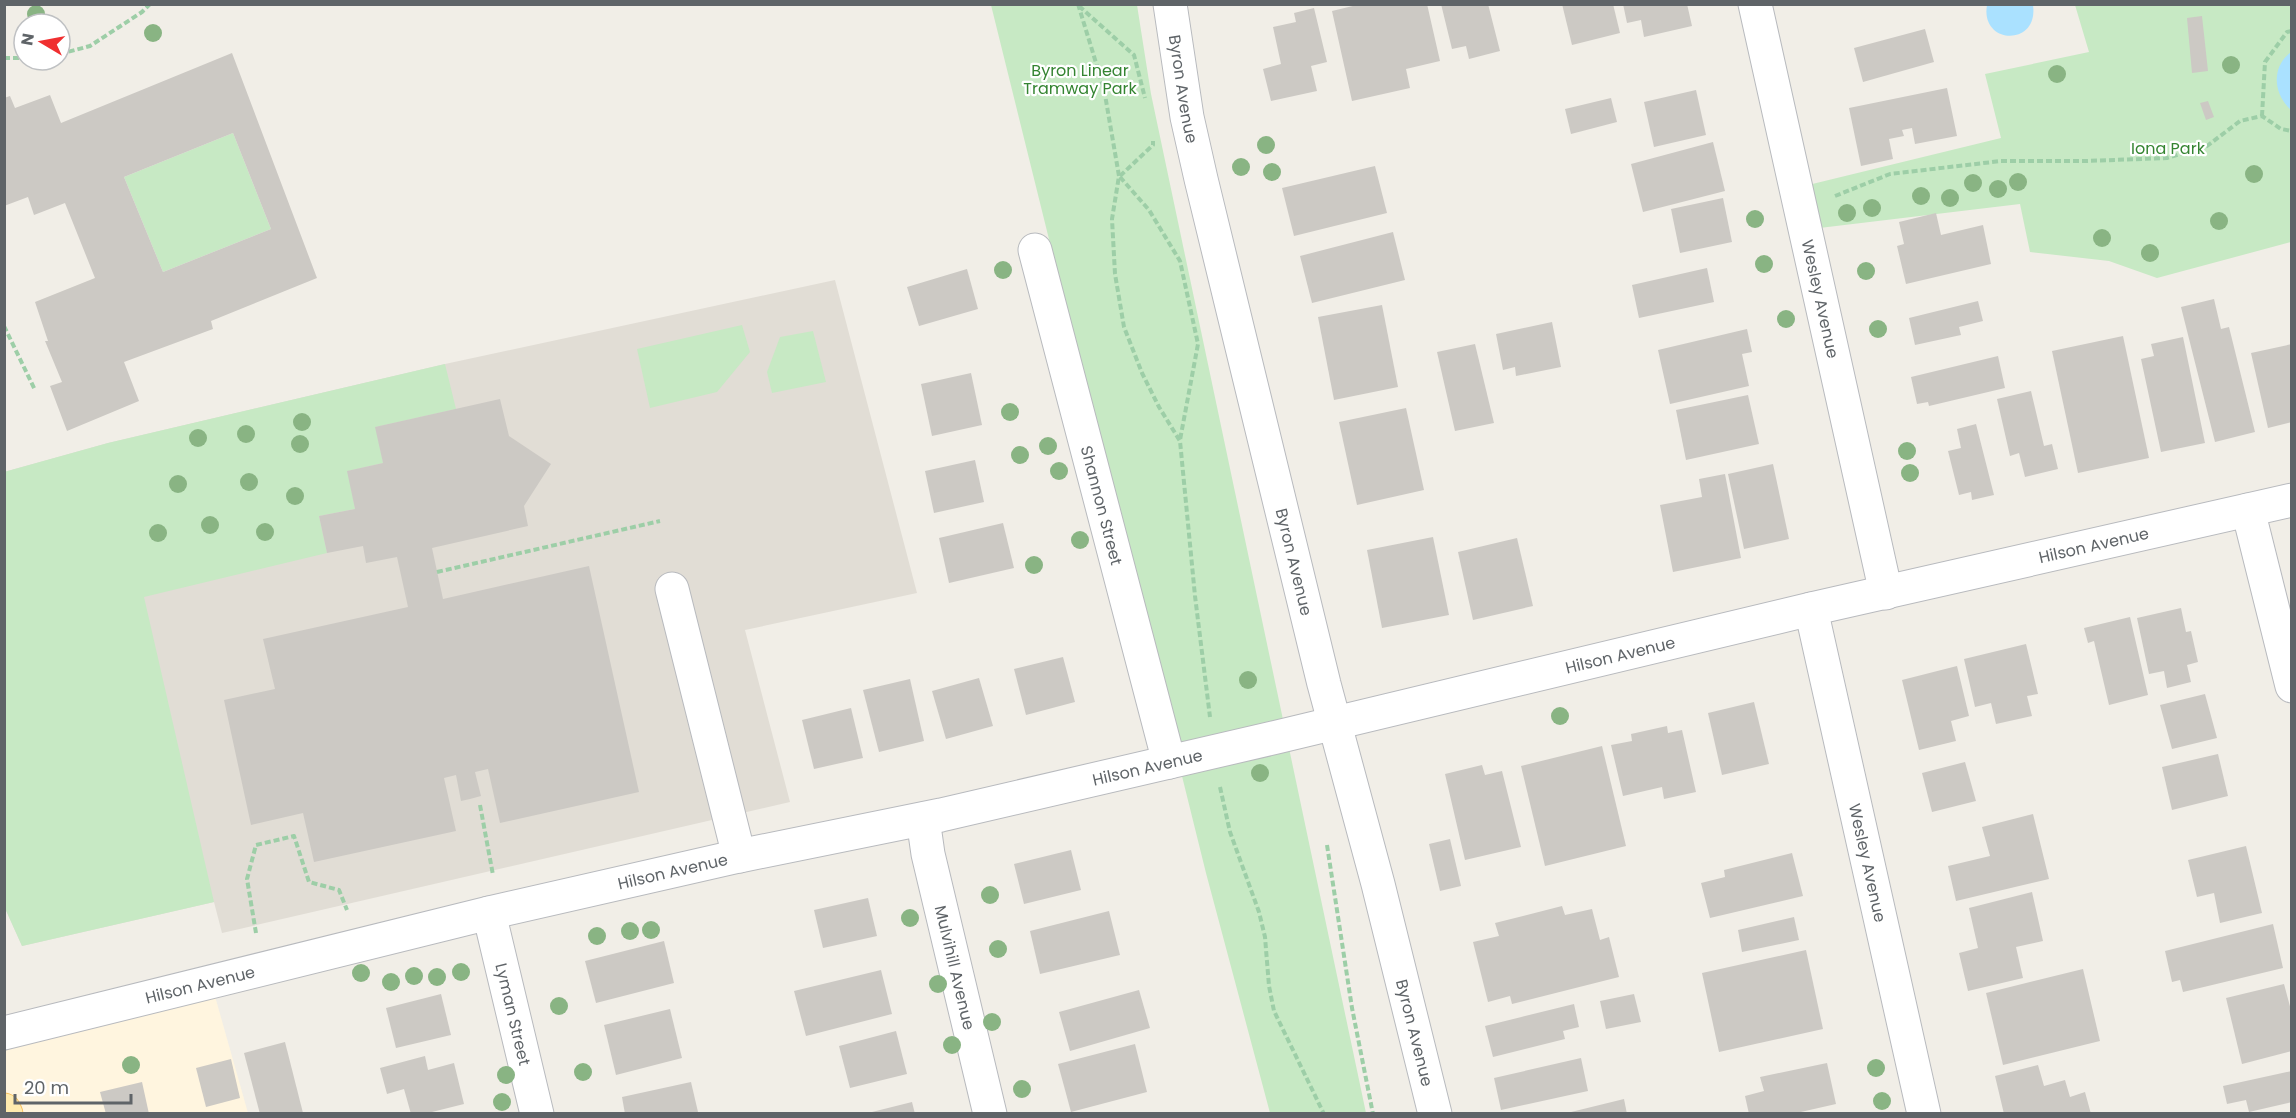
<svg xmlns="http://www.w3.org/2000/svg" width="2296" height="1118" font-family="Poppins,sans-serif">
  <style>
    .commercial { fill: #fff5df }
    .education { fill: #e1ddd5 }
    .green { fill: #c7e9c4 }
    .water { fill: #aae1ff }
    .building { fill: #ccc9c4; fill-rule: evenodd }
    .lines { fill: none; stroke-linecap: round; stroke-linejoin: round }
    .minor-casing { stroke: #b8babe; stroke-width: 35 }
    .major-casing { stroke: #f7be5b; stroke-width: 35 }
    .path { stroke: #9dcea7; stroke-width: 4; stroke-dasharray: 6 3; stroke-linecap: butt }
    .minor { stroke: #fff; stroke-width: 33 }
    .major { stroke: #ffebaf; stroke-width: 33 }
    .tree { fill: #89b483 }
    .labels { text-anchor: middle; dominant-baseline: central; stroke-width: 4.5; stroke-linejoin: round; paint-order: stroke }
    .park-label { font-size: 16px; fill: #348431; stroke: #fff }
    .street-label { font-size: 16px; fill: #5f6468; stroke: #fff }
  </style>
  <rect width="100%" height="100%" fill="#f1eee7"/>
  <polygon class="commercial" points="211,982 248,1113 6,1113 4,1033"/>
  <polygon class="education" points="835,280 917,593 745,630 790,802 222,933 214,902 22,946 4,906 4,472 108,443 445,364"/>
  <g class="green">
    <polygon points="991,5 1137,5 1151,94 1366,1113 1270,1113 1206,873"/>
    <polygon points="2075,5 2291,5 2291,242 2157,278 2109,261 2030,252 2020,204 1811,229 1800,187 2001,138 1985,74 2089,52"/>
    <polygon points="233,133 271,229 163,272 124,177"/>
    <polygon points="742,325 750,352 717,392 650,408 637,349"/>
    <polygon points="813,331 826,382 772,393 767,372 780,337"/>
    <polygon points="445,364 456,409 376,427 383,463 348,471 355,509 319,516 327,553 144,597 214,902 22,946 4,906 4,472 108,443"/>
  </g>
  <g class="water">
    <path d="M1987,5H2033C2039,47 1980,45 1987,5Z"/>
    <path d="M2291,52V110C2273,94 2271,67 2291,52Z"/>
  </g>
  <g class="building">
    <polygon points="1361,4 1427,4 1440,61 1406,69 1410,88 1352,101 1332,11"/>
    <polygon points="1441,4 1488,4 1500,51 1469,59 1466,46 1452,49"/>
    <polygon points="1562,4 1613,4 1620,33 1572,45"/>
    <polygon points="1623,4 1687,4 1692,26 1644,37 1641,20 1627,23"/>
    <polygon points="1314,8 1327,62 1311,66 1317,91 1271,101 1263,69 1281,64 1273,27 1296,22 1294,13"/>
    <polygon points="2202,16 2208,71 2192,73 2187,18"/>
    <polygon points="1925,29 1934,62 1863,82 1854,48"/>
    <path d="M232,53L317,278L211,321L213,329L124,362L139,401L67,431L50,386L62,382L45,341H48L35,302L95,278L65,203L34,215L28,197L4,206V98L10,96L15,108L50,95L61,123ZM233,133L271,229L163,272L124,177Z"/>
    <polygon points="1947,88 1957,136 1915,144 1912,128 1902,130 1904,136 1889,139 1893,159 1861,166 1849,108"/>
    <polygon points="1696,90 1706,135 1654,147 1644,102"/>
    <polygon points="1611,98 1617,122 1571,134 1565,109"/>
    <polygon points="2208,101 2214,117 2206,120 2200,103"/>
    <polygon points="1713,142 1725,191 1643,212 1631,164"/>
    <polygon points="1375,166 1387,213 1294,236 1282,188"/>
    <polygon points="1723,198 1732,242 1680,253 1671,209"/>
    <polygon points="1936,213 1941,235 1983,225 1991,264 1906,284 1897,246 1904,244 1899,222"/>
    <polygon points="1393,232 1405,280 1312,303 1300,256"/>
    <polygon points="1707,268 1714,302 1639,318 1632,285"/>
    <polygon points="967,269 978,309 919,326 907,287"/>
    <polygon points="2214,299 2221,329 2229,327 2255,432 2215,442 2181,307"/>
    <polygon points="1978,301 1983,321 1959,327 1961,335 1915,345 1909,318"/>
    <polygon points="1382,305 1398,387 1334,400 1318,317"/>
    <polygon points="1552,322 1561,367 1516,376 1515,367 1503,370 1496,334"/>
    <polygon points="1747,329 1752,352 1742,354 1749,386 1670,404 1658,350"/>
    <polygon points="2123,336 2149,458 2078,473 2052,351"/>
    <polygon points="2183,337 2205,443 2161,452 2141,359 2154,356 2151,344"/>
    <polygon points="1475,344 1494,423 1455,431 1437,352"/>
    <polygon points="2292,344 2292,422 2268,428 2251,353"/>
    <polygon points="1998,356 2005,388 1929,406 1928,402 1917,404 1911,377"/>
    <polygon points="971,373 982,425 932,436 921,384"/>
    <polygon points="2031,391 2044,446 2052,444 2058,469 2025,477 2019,453 2010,456 1997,399"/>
    <polygon points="1748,395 1759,444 1686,460 1676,410"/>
    <polygon points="500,399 509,436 551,464 524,506 528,526 432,548 443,599 589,566 639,792 500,823 488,769 475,772 481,796 470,799 461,801 456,775 444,778 456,831 314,862 303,813 251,825 224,700 275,689 263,639 408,607 397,557 366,563 363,546 327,553 319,516 355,509 347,471 383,463 375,427"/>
    <polygon points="1406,408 1424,490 1357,505 1339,422"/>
    <polygon points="1976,424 1994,495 1972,500 1971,492 1959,495 1948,451 1961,448 1957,429"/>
    <polygon points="975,460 984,502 934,513 925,471"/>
    <polygon points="1773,464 1789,539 1744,549 1728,474"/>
    <polygon points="1725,474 1741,558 1673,572 1660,505 1702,497 1699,479"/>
    <polygon points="1003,523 1014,568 949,583 939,538"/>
    <polygon points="1433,537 1449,615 1382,628 1367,550"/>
    <polygon points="1517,538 1533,606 1473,620 1458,552"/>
    <polygon points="2181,608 2186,632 2191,631 2198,662 2187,665 2191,682 2167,688 2164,671 2149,674 2137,618"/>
    <polygon points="2130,617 2148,695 2109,705 2094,641 2088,643 2084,628"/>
    <polygon points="2026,644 2038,694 2027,696 2032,716 1996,724 1991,703 1975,707 1964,659"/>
    <polygon points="1063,657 1075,702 1026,715 1014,669"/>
    <polygon points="1957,666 1969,716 1951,721 1956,741 1919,750 1902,680"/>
    <polygon points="979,678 993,726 946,739 932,691"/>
    <polygon points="910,679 924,741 879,752 863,690"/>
    <polygon points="2205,694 2217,738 2172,749 2160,705"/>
    <polygon points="1754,702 1769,764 1722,775 1708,713"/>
    <polygon points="851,708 863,758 814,769 802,720"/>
    <polygon points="1667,726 1668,733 1682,730 1696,792 1664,799 1662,787 1623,796 1611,745 1632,741 1631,734"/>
    <polygon points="1602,746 1626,846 1545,866 1521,766"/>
    <polygon points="2218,754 2228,796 2172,810 2162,767"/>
    <polygon points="1965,762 1976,801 1932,812 1922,773"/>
    <polygon points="1482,765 1485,775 1502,771 1521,847 1465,860 1445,774"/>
    <polygon points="2033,814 2049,879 1956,901 1948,866 1990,856 1982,827"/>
    <polygon points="1450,839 1461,886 1440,891 1429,844"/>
    <polygon points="2246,846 2262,913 2220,923 2214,893 2197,897 2188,860"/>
    <polygon points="1071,850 1081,890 1024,904 1014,864"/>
    <polygon points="1792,853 1803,896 1710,918 1701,883 1725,877 1724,870"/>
    <polygon points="2032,892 2043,941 2016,947 2023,978 1968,991 1959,953 1978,948 1969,908"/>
    <polygon points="868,898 877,936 823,948 814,910"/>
    <polygon points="1562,906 1565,915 1592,909 1600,940 1609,937 1619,977 1512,1004 1510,996 1488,1002 1473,942 1499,936 1495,923"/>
    <polygon points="1109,911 1120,955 1040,974 1030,931"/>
    <polygon points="1794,917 1799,940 1742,952 1738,930"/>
    <polygon points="2273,924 2283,968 2183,992 2180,980 2172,982 2165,951"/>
    <polygon points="664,941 674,983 596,1003 585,961"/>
    <polygon points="1806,950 1823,1029 1719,1052 1702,973"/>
    <polygon points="2083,969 2100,1041 2003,1065 1986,993"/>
    <polygon points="881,970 892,1014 806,1036 794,991"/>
    <polygon points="2284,984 2292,1014 2292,1051 2242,1064 2226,998"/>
    <polygon points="1139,990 1150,1028 1070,1051 1059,1012"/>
    <polygon points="441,994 451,1035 396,1048 386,1008"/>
    <polygon points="1634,994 1641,1022 1606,1029 1600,1001"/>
    <polygon points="1574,1004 1579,1027 1563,1031 1565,1039 1493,1057 1485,1026"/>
    <polygon points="670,1009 682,1058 616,1075 604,1025"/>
    <polygon points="896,1031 907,1074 850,1088 839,1046"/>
    <polygon points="285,1042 303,1113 260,1114 244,1053"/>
    <polygon points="1135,1044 1147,1092 1071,1112 1058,1064"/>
    <polygon points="425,1056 428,1070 454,1063 464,1104 424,1114 411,1114 404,1089 387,1094 380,1068"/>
    <polygon points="1581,1058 1588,1091 1501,1110 1494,1078"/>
    <polygon points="231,1059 240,1098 206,1107 196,1068"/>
    <polygon points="1827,1063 1836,1104 1792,1114 1767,1114 1767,1112 1749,1114 1745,1096 1764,1091 1760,1077"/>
    <polygon points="2038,1065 2044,1086 2065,1080 2070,1097 2085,1092 2091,1114 2004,1114 1995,1076"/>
    <polygon points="2292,1071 2292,1102 2249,1112 2246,1100 2227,1104 2223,1086"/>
    <polygon points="142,1082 149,1114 106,1114 100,1092"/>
    <polygon points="691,1082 698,1112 625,1114 622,1097"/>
    <polygon points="1624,1099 1627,1114 1567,1114 1567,1113"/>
    <polygon points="912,1102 915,1114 869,1114 868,1113"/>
  </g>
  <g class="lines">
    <defs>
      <g id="minor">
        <path id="s1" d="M1170,4L1187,117L1201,179L1324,684L1378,884L1435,1114"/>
        <path id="s2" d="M1755,4L1886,593"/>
        <path id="s3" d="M1035,250L1169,762"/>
        <polyline points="2248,510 2292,686"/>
        <polyline points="672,589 739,856"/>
        <path id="s4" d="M1811,609L1924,1114"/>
        <path id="s5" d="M923,819L928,854L990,1114"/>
        <path id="s6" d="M489,913L537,1114"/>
        <path id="s7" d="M4,1033L489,913L739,856L941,815L1277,737L1811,609L2292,500"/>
      </g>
      <polyline id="major" points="4,1110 6,1114"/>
    </defs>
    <use href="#minor" class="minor-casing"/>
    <use href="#major" class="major-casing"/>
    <g class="path">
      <polyline points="1078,4 1104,89 1119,176 1112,219 1115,274 1124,327 1142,373 1159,407 1180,441 1195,596 1210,717"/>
      <polyline points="1079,6 1134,55 1145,98"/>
      <polyline points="60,54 90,46 142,12 150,4"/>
      <polyline points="4,58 24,58"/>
      <polyline points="2262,116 2265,62 2287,32 2292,31"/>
      <polyline points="1120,176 1153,145 1153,141"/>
      <polyline points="1120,177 1149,210 1180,261 1198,344 1180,440"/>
      <polyline points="1835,196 1890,174 2001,161 2086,161 2167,158 2207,146 2240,121 2262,116 2281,129 2292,131"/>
      <polyline points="4,326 35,390"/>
      <polyline points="437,572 660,521"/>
      <polyline points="1220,787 1230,832 1259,912 1265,937 1269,986 1274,1011 1324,1114"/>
      <polyline points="480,805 493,875"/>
      <polyline points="1327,845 1352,1008 1373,1114"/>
      <polyline points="256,933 247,879 256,845 294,836 309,882 339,890 347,910"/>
    </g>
    <use href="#minor" class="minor"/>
    <use href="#major" class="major"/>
  </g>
  <g class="tree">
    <circle cx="36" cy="14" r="9"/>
    <circle cx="153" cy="33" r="9"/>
    <circle cx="2231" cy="65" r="9"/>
    <circle cx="2057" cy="74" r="9"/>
    <circle cx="1266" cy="145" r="9"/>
    <circle cx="1241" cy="167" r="9"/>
    <circle cx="1272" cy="172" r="9"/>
    <circle cx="2254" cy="174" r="9"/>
    <circle cx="2018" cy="182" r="9"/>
    <circle cx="1973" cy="183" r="9"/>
    <circle cx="1998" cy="189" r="9"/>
    <circle cx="1921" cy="196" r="9"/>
    <circle cx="1950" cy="198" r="9"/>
    <circle cx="1872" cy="208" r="9"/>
    <circle cx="1847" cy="213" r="9"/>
    <circle cx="1755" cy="219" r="9"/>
    <circle cx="2219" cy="221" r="9"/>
    <circle cx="2102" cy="238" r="9"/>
    <circle cx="2150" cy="253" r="9"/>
    <circle cx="1764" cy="264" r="9"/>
    <circle cx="1003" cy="270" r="9"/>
    <circle cx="1866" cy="271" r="9"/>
    <circle cx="1786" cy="319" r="9"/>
    <circle cx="1878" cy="329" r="9"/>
    <circle cx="1010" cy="412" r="9"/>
    <circle cx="302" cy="422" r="9"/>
    <circle cx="246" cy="434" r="9"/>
    <circle cx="198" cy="438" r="9"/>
    <circle cx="300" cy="444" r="9"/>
    <circle cx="1048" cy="446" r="9"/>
    <circle cx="1907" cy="451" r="9"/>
    <circle cx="1020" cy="455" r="9"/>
    <circle cx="1059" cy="471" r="9"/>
    <circle cx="1910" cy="473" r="9"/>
    <circle cx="249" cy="482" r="9"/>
    <circle cx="178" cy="484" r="9"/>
    <circle cx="295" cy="496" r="9"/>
    <circle cx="210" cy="525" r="9"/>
    <circle cx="265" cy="532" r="9"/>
    <circle cx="158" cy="533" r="9"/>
    <circle cx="1080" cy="540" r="9"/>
    <circle cx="1034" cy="565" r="9"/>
    <circle cx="1248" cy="680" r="9"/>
    <circle cx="1560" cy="716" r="9"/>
    <circle cx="1260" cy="773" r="9"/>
    <circle cx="990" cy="895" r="9"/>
    <circle cx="910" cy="918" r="9"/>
    <circle cx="651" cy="930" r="9"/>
    <circle cx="630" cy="931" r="9"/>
    <circle cx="597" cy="936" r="9"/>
    <circle cx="998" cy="949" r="9"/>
    <circle cx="461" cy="972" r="9"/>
    <circle cx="361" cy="973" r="9"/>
    <circle cx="414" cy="976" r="9"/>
    <circle cx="437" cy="977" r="9"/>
    <circle cx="391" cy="982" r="9"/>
    <circle cx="938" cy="984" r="9"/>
    <circle cx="559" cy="1006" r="9"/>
    <circle cx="992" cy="1022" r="9"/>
    <circle cx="952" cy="1045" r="9"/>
    <circle cx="131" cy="1065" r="9"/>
    <circle cx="1876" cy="1068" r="9"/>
    <circle cx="583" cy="1072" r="9"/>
    <circle cx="506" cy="1075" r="9"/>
    <circle cx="1022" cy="1089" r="9"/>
    <circle cx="1882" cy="1101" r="9"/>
    <circle cx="502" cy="1102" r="9"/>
  </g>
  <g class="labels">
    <g class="park-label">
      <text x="1080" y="70">Byron Linear<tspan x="1080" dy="18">Tramway Park</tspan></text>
      <text x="2168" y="148">Iona Park</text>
    </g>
    <g class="street-label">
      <text stroke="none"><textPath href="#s1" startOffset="86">Byron Avenue</textPath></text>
      <text stroke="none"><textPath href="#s2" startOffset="302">Wesley Avenue</textPath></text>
      <text stroke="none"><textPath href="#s3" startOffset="264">Shannon Street</textPath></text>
      <text stroke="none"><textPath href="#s7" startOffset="2146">Hilson Avenue</textPath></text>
      <text stroke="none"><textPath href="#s1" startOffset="572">Byron Avenue</textPath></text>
      <text stroke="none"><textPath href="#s7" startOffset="1660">Hilson Avenue</textPath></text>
      <text stroke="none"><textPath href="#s7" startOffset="1174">Hilson Avenue</textPath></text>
      <text stroke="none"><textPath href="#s4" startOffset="260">Wesley Avenue</textPath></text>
      <text stroke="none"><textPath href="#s7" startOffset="688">Hilson Avenue</textPath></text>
      <text stroke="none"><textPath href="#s5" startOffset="152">Mulvihill Avenue</textPath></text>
      <text stroke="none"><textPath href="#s7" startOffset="202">Hilson Avenue</textPath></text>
      <text stroke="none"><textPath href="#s6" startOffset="104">Lyman Street</textPath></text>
      <text stroke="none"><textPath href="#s1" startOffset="1058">Byron Avenue</textPath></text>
    </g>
  </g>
  <rect width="2296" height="1118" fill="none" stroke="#5f6468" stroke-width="12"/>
  <g transform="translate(42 42) rotate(280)"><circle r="28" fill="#ffffff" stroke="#bfc1c3" stroke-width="1.5"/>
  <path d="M0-4.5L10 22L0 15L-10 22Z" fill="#f02f30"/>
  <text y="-9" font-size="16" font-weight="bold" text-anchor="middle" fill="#5f6468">N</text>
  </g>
  <path d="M15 1094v9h116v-9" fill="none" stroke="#5f6468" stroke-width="3"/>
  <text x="24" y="1094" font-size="18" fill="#5f6468" stroke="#ffffff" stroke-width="4.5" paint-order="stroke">20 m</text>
</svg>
